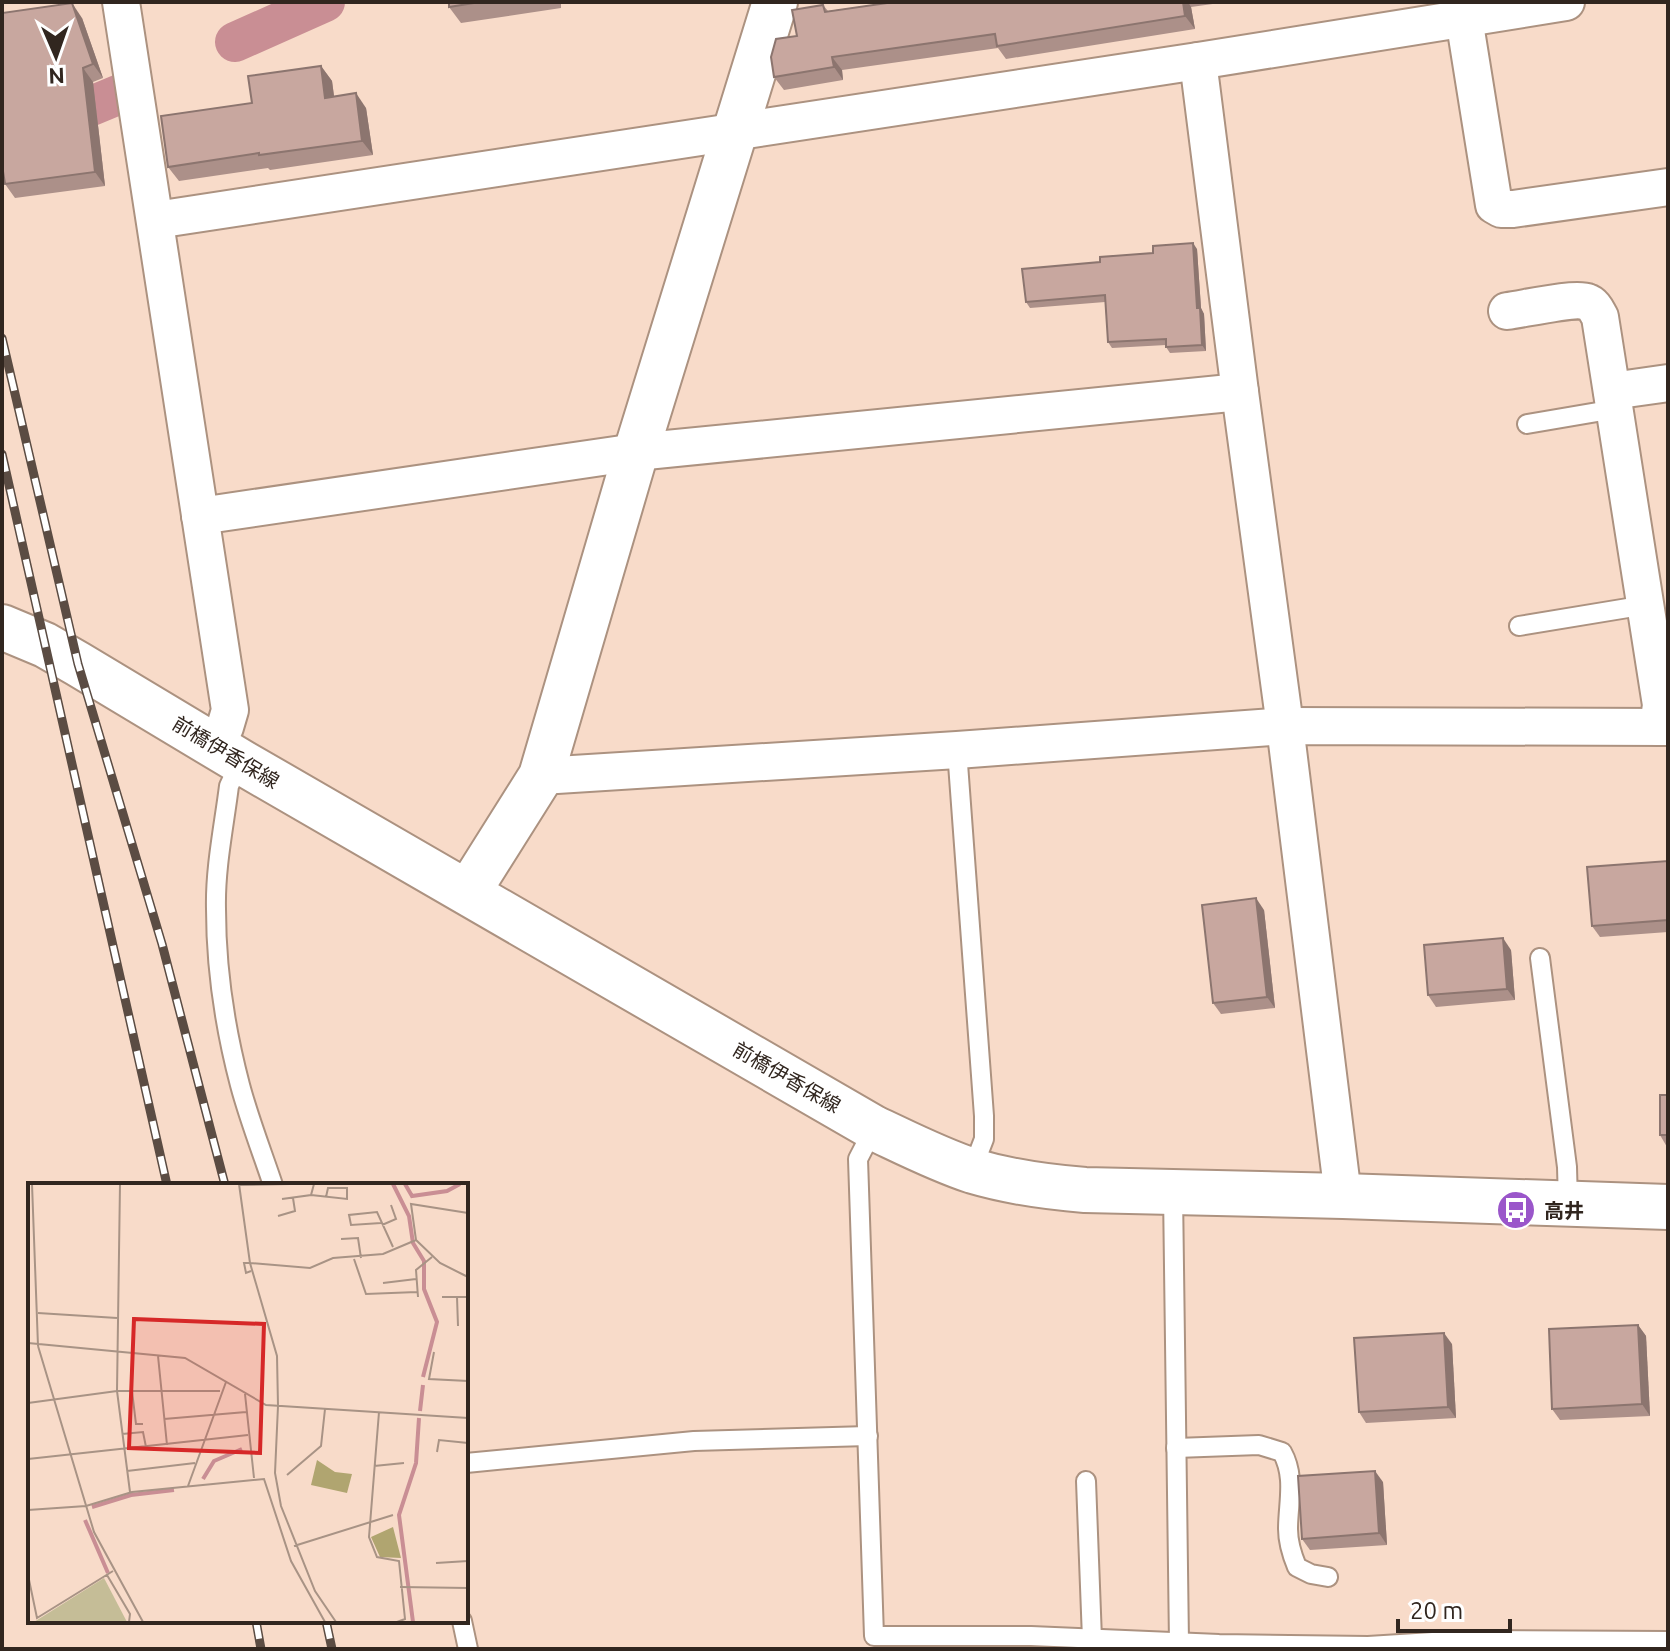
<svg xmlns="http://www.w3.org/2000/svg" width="1670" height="1651" font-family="Ubuntu,'Noto Sans JP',sans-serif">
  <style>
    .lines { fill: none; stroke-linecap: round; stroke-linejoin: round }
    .canal { stroke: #c98e94; stroke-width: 40 }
    .lane-casing { stroke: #ac9280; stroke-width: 22 }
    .street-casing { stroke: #ac9280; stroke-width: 40 }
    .secondary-casing { stroke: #ac9280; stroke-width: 48 }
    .primary-casing { stroke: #ac9280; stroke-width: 48 }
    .lane { stroke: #fff; stroke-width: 18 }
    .street { stroke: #fff; stroke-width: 36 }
    .secondary { stroke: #fff; stroke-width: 44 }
    .primary { stroke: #fff; stroke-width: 44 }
    .rail-casing { stroke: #5b4c43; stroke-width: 9 }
    .rail { stroke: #fff; stroke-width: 6; stroke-dasharray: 18; stroke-linecap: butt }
    .wall { fill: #ac9089 }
    .shaded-wall { fill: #8c756f }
    .building { fill: #c8a79f; stroke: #8c756f; stroke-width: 2 }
    .labels { text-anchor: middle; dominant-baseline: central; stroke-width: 7; stroke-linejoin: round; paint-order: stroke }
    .street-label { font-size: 20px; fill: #31261f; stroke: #fff }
    .poi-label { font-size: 20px; font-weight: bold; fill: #31261f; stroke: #fff; text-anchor: start }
    .inset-river { fill: none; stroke: #c98e94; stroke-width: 4 }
    .inset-road { fill: none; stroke: #a89385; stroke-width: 2 }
    .view { fill: #d62828; fill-opacity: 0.15; stroke: #d62828; stroke-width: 4 }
    .inset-edge { fill: none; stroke: #31261f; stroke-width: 4 }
  </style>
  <rect width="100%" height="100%" fill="#f8dbc9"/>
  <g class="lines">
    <g class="canal">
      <polyline points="235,42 325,2"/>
      <polyline points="2,143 125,92"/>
    </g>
    <defs>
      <g id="lane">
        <polyline points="1527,424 1615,409"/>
        <polyline points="1519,626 1646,605"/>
        <polyline points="957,750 984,1116 984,1139 972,1170"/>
        <path d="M243,763L235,773L229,786C224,826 215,868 216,909C216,968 225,1028 240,1085C249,1119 262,1152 273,1185"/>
        <polyline points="1540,958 1567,1167 1568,1203"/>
        <polyline points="874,1128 858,1159 874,1636 1031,1636 1219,1644 1368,1646 1465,1640 1668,1641"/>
        <polyline points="1173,1192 1179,1643"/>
        <path d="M1176,1448L1259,1445L1282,1452C1296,1477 1288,1503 1288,1529C1288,1543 1292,1555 1297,1567L1311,1574L1328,1577"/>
        <polyline points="466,1463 694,1441 868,1436"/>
        <polyline points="1086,1481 1092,1639"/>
        <polyline points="462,1621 468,1649"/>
      </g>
      <g id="street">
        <polyline points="121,2 230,710 225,727 214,746"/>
        <polyline points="1464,18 1494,205 1501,209 1513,209 1668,187"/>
        <polyline points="1198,61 1240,392 1285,726 1343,1196"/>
        <polyline points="156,220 1198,61 1566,2"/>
        <path d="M1507,311C1523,309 1576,297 1587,302C1594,304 1597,312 1600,317L1661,705L1658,727"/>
        <polyline points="1612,391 1668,383"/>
        <polyline points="200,516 636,452 1240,392"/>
        <polyline points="541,776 957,750 1285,726 1668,727"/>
      </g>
      <polyline id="secondary" points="468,892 541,776 636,452 775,2"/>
      <path id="primary" d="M2,627L45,645L78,664L243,763L874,1128C906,1143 939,1160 973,1171C1010,1182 1047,1187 1085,1190L1343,1196L1668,1207"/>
    </defs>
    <use href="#lane" class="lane-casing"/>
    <use href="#street" class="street-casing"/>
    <use href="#secondary" class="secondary-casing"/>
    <use href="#primary" class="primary-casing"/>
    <use href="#lane" class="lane"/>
    <use href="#street" class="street"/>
    <use href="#secondary" class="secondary"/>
    <use href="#primary" class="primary"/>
    <defs>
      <g id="rail">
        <polyline points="2,338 78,664 162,944 225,1185"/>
        <polyline points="2,454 167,1185"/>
        <polyline points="256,1621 261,1649"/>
        <polyline points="326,1621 332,1649"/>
      </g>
    </defs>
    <use href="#rail" class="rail-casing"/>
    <use href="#rail" class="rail"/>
  </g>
  <g class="wall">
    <polygon points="449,2 561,2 561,8 461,23 449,7"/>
    <polygon points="894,2 1227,2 1191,7 1195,29 1006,59 998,48 842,70 843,80 784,90 774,77 797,36 823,5 828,11"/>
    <polygon points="82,18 103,78 93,82 105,186 15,198 5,184"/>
    <polygon points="321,66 332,81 334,96 366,108 373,155 270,170 268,168 179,181 168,167"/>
    <polygon points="1197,249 1201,308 1204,314 1206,351 1170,353 1166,347 1166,345 1112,348 1108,342 1105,302 1030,308 1026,302 1100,262 1153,253"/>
    <polygon points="1668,861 1668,932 1600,937 1592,926"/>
    <polygon points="1264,910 1275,1008 1221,1014 1213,1003"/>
    <polygon points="1511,950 1515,1000 1436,1007 1428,995"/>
    <polygon points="1668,1095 1668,1147 1667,1147 1660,1135"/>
    <polygon points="1638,1325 1646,1336 1650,1416 1560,1420 1552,1409"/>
    <polygon points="1452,1344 1456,1418 1366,1423 1359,1412"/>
    <polygon points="1383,1482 1387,1545 1310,1550 1302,1539"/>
  </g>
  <g class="shaded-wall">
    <polygon points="1183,2 1188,2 1191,7 1195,29 1185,16"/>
    <polygon points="72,3 82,18 103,78 93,64"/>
    <polygon points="832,57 842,70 843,80 834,67"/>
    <polygon points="321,66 332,81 336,112 325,98"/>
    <polygon points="83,68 93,82 105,186 95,172"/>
    <polygon points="356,93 366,108 373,155 362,141"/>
    <polygon points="1193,243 1197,249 1201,308 1204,314 1206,351 1202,345 1197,308"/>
    <polygon points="1256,898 1264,910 1275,1008 1267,997"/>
    <polygon points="1503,938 1511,950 1515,1000 1507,989"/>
    <polygon points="1638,1325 1646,1336 1650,1416 1642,1404"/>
    <polygon points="1444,1333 1452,1344 1456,1418 1448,1407"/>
    <polygon points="1375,1471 1383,1482 1387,1545 1379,1533"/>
  </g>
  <g class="building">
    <polygon points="449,2 480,2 449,7"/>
    <polygon points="894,2 1183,2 1185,16 997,46 995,34 832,57 834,67 774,77 771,57 776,39 797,36 792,10 823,5 825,12"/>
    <polygon points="72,3 93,64 83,68 95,172 5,184 2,165 2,13"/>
    <polygon points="321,66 325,98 356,93 362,141 259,155 259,153 168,167 161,116 252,103 248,76"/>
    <polygon points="1193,243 1197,308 1200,308 1202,345 1166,347 1166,339 1108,342 1105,295 1026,302 1022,269 1100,262 1100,257 1153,253 1153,246"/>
    <polygon points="1668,861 1668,920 1592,926 1587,867"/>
    <polygon points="1256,898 1267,997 1213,1003 1202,905"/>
    <polygon points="1503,938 1507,989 1428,995 1424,945"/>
    <rect x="1660" y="1095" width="8" height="40"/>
    <polygon points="1638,1325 1642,1404 1552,1409 1549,1329"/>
    <polygon points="1444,1333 1448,1407 1359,1412 1354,1338"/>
    <polygon points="1375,1471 1379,1533 1302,1539 1298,1476"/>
  </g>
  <defs>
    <symbol id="bus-disc" viewBox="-11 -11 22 22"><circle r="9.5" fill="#9a56ca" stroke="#fff"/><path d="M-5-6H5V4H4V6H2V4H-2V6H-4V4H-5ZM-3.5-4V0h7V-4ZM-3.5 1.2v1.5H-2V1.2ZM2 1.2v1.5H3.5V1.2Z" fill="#fff"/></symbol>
  </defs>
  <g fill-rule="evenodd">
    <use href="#bus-disc" x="1494" y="1188" width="44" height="44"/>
  </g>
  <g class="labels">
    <g class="street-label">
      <text transform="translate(226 752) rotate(31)">前橋伊香保線</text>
      <text transform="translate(787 1077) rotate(30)">前橋伊香保線</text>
    </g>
    <g class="poi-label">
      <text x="1544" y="1210">高井</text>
    </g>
  </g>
  <g transform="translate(28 1183)">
    <rect width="440" height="440" fill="#f8dbc9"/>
    <path d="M76,395L99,439H6Z" fill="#c5bd97"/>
    <path d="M289,277L307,289L324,291L319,310L283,302ZM365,344L373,375L352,374L343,354Z" fill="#b0a570"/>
    <path class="inset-river" d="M365,1L381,33L385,60L396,78V106L409,139L395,194M377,1L384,13L419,8L432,1M392,228L395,202M175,296L186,278L214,266M64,324L103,312L146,307M57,337L80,390M385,439L371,332L388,280L391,235"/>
    <path class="inset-road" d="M4,1L10,163M92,1L89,208L102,309M211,1L222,80H216L218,90L223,88M211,2L262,1M283,12L319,16V5H300L298,14M254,16L283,12L286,1M250,33L267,28L265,15M353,40L323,42L321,32L349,29L365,64M354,42L368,36L363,22M313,56L330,55L333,75M388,57L383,21L440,30M326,76L338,111L389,109M222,80L282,85L305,75L355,71L388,57L412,80L440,94M222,80L249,173L250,223M355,100L388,96M390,114L388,87L404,74M414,114H440M429,114L430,143M10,130L89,135M0,160L157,175L238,222L440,235M10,163L66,349L115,439M406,169L401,196L440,198M130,173L139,262M104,208L108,241H115M217,211L226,295M0,220L89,208H192M250,223L247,290L253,323L287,408L308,439M351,229L341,354L349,374L371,378L377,436L369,439M136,236L218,229M94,251L115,249L118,264M409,269L411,257L440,260M0,276L220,252M346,283L376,280M99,288L167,280M259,292L293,263L297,226M160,303L198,199M0,327L58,323L104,309L236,296L263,378L297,439M266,363L365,332M408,380L440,378M0,392L9,435L85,388M79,392L102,431L101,439M372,404L440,405"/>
    <path class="view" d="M106,136L236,141L232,270L101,265Z"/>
    <rect width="440" height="440" class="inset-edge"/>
  </g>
  <rect width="1670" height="1651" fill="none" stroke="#31261f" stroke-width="8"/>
  <g transform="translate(56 56) rotate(178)" stroke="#ffffff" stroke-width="6" paint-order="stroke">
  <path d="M0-6L14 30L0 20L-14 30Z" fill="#31261f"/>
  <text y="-12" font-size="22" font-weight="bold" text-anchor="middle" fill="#31261f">N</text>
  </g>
  <path d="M1398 1619v12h112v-12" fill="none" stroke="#31261f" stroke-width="4"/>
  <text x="1410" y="1619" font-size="24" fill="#31261f" stroke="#ffffff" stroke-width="6" paint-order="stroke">20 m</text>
</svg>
